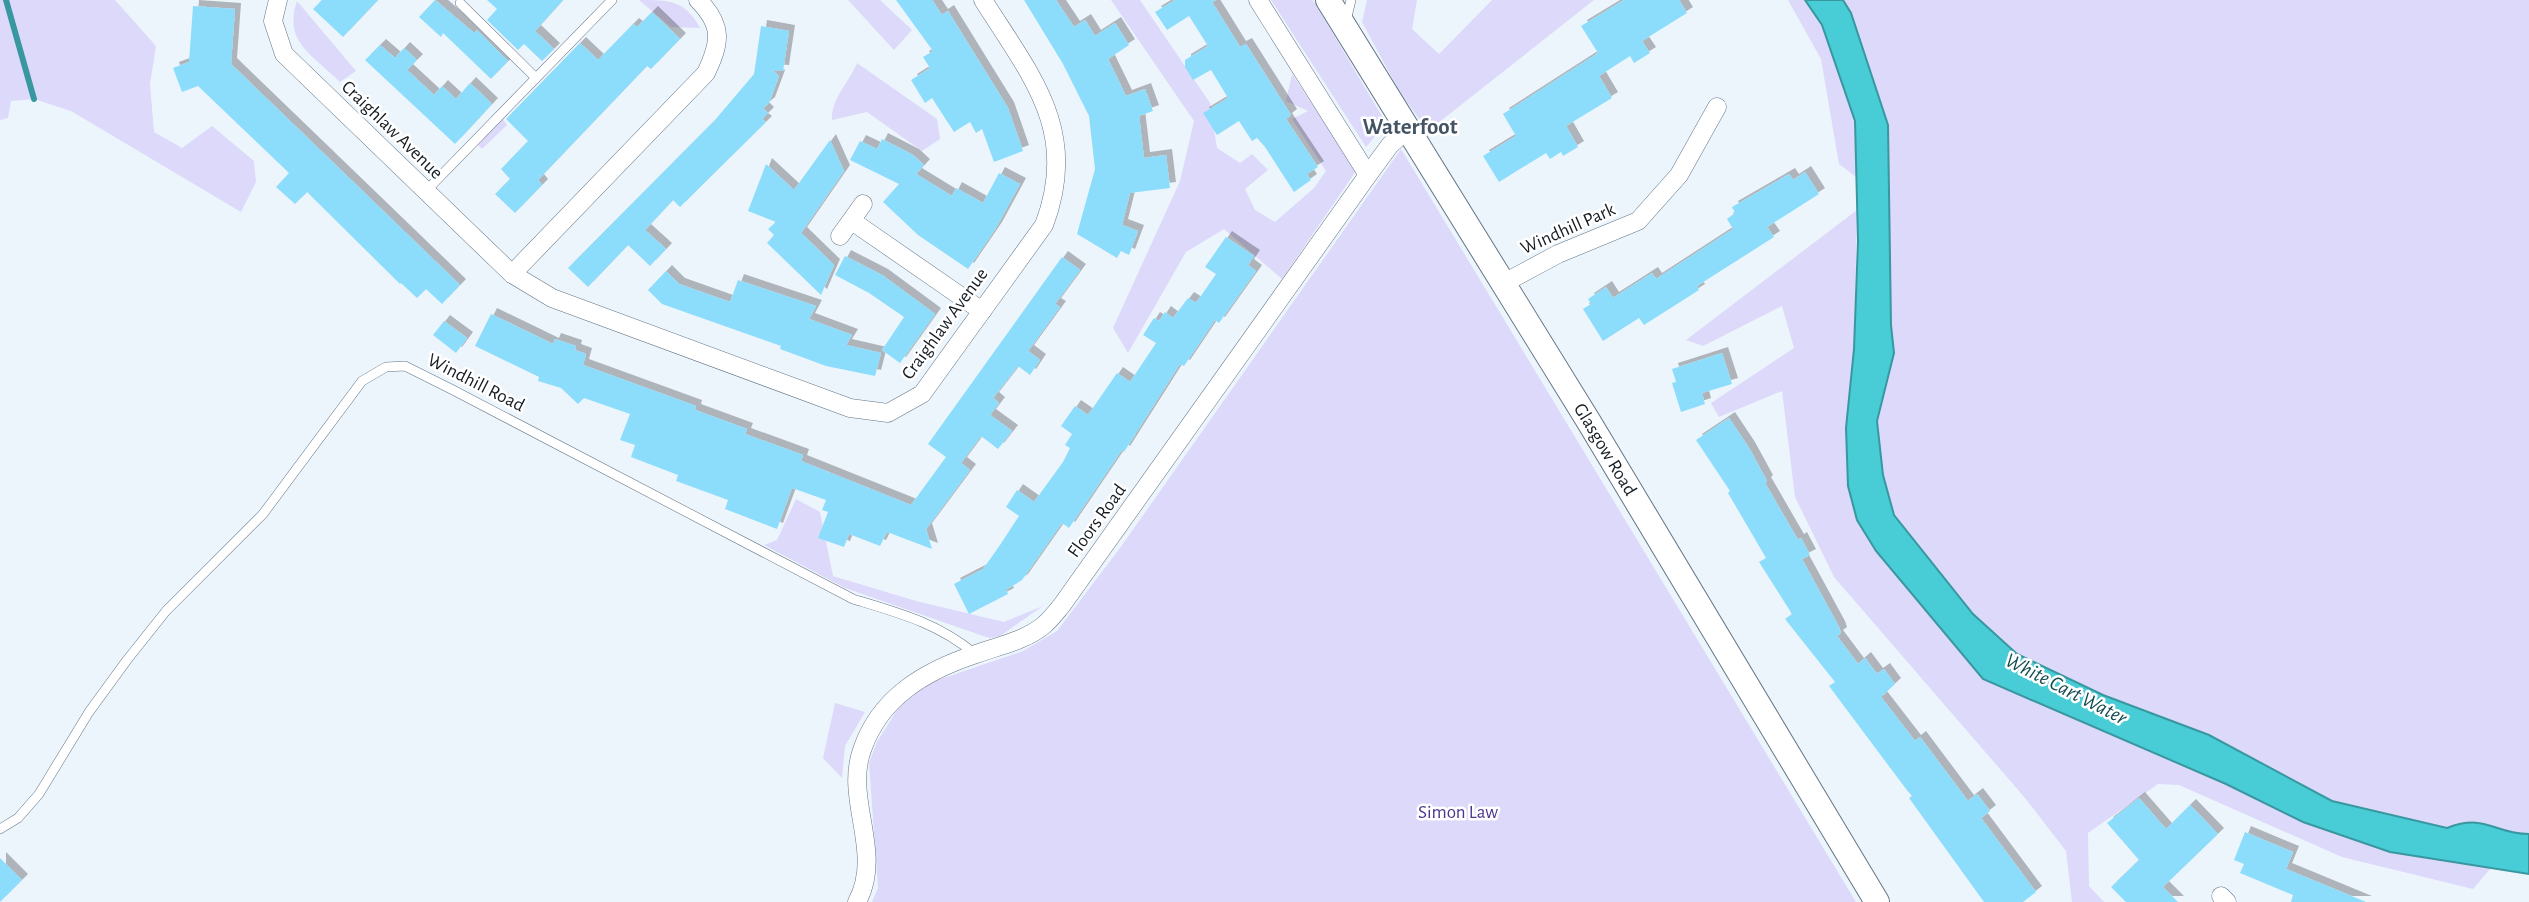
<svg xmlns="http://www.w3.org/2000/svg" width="2529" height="902" font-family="'Alegreya Sans',sans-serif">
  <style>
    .green { fill: #ddd9fa }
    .water { fill: #48ccd6; stroke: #3997a0; stroke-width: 2 }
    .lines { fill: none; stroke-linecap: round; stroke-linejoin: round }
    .stream { stroke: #3997a0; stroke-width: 6 }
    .building { fill: #8cddfc; filter: url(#shadow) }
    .lane-casing { stroke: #637585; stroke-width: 10 }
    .street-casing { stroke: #637585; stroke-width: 19 }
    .secondary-casing { stroke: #637585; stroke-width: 26 }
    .lane { stroke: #fff; stroke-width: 9 }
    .street { stroke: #fff; stroke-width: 18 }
    .secondary { stroke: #fff; stroke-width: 24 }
    .labels { text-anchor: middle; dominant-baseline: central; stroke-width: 5; stroke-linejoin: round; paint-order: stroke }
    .street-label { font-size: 19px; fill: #151c22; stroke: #fff }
    .park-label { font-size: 19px; fill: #4d3691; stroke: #fff }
    .water-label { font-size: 21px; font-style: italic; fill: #114b4f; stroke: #fff }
    .quarter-label { font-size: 23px; font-weight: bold; fill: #445463; stroke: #fff }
  </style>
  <defs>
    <filter id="shadow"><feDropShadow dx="6" dy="-6" stdDeviation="0" flood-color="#0004"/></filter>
  </defs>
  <rect width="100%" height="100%" fill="#edf5fc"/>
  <g class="green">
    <polygon points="0,0 115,0 156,46 150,84 154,132 182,148 212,126 254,161 256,182 241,212 71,111 34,99 11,101 8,118 0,120"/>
    <path d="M639,0C669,0 685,0 700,28L671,27Z"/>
    <polygon points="848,0 880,0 912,30 894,50"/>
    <polygon points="1111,0 1140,0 1210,103 1217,148 1240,163 1252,154 1268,170 1245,189 1255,210 1275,222 1314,188 1326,171 1292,119 1308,111 1286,101 1292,74 1356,171 1282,279 1224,229 1186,252 1128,353 1113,328 1180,181 1194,121"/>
    <polygon points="1271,0 1313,0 1386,123 1366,147"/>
    <polygon points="1367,0 1417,0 1412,29 1439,54 1492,0 1594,0 1428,131 1399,91 1362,22"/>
    <polygon points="1788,0 1805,0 1822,25 1855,121 1856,177 1839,164 1821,59"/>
    <path d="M1843,0H2529V834C2494,834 2486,813 2447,828L2332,801L2209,735L2103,695L2017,654L1973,614L1894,515L1883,475L1877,421L1894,353L1891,325L1888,125L1851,13Z"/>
    <path d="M297,1L356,71L340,82C313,55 283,42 297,1Z"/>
    <path d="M857,63L937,119L940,139L922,151L867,112L832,120C831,98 849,83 857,63Z"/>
    <polygon points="503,119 507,125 482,149 477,144"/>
    <polygon points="1401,149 1856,902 872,902 878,888 869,763 877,742 904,699 929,683 1023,651 1057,631 1120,548"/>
    <polygon points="1857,210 1854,349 1846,428 1848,486 1857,520 1876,551 1983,679 2226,784 2303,822 2390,852 2491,868 2473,889 2342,857 2179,785 2158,784 2088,833 2089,886 2104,902 2072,902 2066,851 2025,798 1834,577 1795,497 1782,391 1719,417 1711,403 1794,348 1782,306 1703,346 1686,340"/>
    <polygon points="796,499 820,512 833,576 916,601 1004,622 1043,606 1000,636 989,638 845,588 764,545 777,540"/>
    <polygon points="835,703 865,712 845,746 842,778 823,758"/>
  </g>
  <path class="water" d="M1805,0H1843L1851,13L1888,125L1891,325L1894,353L1877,421L1883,475L1894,515L1973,614L2017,654L2103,695L2209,735L2332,801L2447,828C2486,813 2494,834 2529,834V874L2390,852L2303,822L2226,784L1983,679L1876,551L1857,520L1848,486L1846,428L1854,349L1858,241L1855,121L1822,25Z"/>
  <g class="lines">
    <polyline class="stream" points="6,0 34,99"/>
  </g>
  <g class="building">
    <polygon points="322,0 378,0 343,37 313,9"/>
    <polygon points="435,0 474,33 477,30 508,61 491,79 443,33 441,37 419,17"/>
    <polygon points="487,0 563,0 535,31 554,49 542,61 524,44 518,50 487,20 497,9"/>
    <polygon points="896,0 932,0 942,15 948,11 1008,108 1023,151 994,162 982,129 976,133 970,122 954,132 932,98 925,103 911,80 930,68 923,57 933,51"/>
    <polygon points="1024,0 1056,0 1074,27 1085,20 1095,36 1115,23 1129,45 1108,59 1126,96 1145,89 1153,111 1139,116 1144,158 1166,155 1170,188 1130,193 1122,225 1138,231 1129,255 1121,251 1117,258 1077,234 1095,169 1089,116 1063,64"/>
    <polygon points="1175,0 1216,0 1212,2 1240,47 1246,44 1291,115 1286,119 1318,167 1307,174 1311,180 1294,192 1265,147 1257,138 1252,141 1239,121 1217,135 1203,113 1228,98 1211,70 1193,80 1185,67 1185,60 1208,46 1189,16 1167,30 1155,12"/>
    <polygon points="1624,0 1679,0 1687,13 1642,41 1650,53 1634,63 1630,56 1599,76 1612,98 1566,126 1578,147 1563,156 1561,152 1550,159 1546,153 1499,182 1483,156 1516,136 1503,114 1598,53 1581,26"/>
    <polygon points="193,6 235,9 231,64 460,285 442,304 426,289 417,298 401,283 400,284 307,192 295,204 276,187 289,173 198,86 182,92 173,68 189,62"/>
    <polygon points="652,12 680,39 651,69 647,66 538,180 542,185 515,213 495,194 510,179 501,169 528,141 506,119 580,43 598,60 633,24 637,27"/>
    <polygon points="761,26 789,31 783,71 772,70 779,76 769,103 763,108 768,113 762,119 766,122 680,207 673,200 645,230 666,249 650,266 628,245 588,287 568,268 715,120 754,74"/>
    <polygon points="380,45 395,58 404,48 417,60 407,70 434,95 442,86 456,99 470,83 492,104 455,144 365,60"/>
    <polygon points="882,139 913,155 924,165 916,174 952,196 956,188 983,203 999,173 1020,184 996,228 968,269 918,235 883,202 899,184 850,160 860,141 877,149"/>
    <polygon points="830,140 844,171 801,233 834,265 821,295 767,243 774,235 768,229 776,222 748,211 766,164 794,190"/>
    <polygon points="1805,172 1819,194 1767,227 1774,237 1697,286 1699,290 1644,325 1639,318 1603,341 1583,309 1591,304 1588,299 1606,287 1613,298 1652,273 1656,279 1733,229 1727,219 1735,213 1732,207 1789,174 1793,180"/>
    <polygon points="1226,237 1254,256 1248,265 1256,271 1219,323 1215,320 1184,366 1180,364 1124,452 1122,450 1069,528 1062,523 1022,580 1006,590 1008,594 969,614 954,584 983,569 1000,545 1019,516 1006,507 1017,490 1034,502 1063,462 1070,448 1065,445 1072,434 1061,426 1075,406 1088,415 1117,373 1130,382 1156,343 1143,335 1154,318 1159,321 1165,312 1173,318 1188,298 1196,303 1216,274 1205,267"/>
    <polygon points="845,256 882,275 935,314 900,363 882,350 904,317 869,293 835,275"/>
    <polygon points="1062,257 1080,270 1055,304 1060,307 1028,351 1040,360 1030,375 1018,366 993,398 999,403 990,415 1012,431 998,449 981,436 961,463 970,470 926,529 932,549 887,532 880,546 849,534 844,547 818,538 828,512 822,510 826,500 792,488 777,529 725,509 728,500 676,481 678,475 631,457 635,445 620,440 630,414 584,398 578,404 561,388 538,381 539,377 475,346 491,314 553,344 555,339 576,346 575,350 586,354 583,365 696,406 695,410 747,429 745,434 803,455 801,461 911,505 946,457 928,444"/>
    <polygon points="666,271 679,284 730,302 738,280 816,306 809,319 852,335 846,345 881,353 875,376 826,366 780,349 781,346 662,304 648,290"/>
    <polygon points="444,321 467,338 456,353 433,335"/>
    <polygon points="1722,353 1732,384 1702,393 1705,404 1681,412 1672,383 1676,382 1672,369"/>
    <polygon points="1729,418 1749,448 1767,481 1765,483 1798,540 1801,538 1810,555 1802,559 1839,627 1841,633 1837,636 1858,664 1865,658 1877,674 1884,669 1895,684 1881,697 1915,741 1920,737 1968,801 1977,794 1990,811 1981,818 2036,892 2023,902 1984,902 1909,798 1912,796 1906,789 1829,686 1835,682 1785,619 1792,614 1759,562 1766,558 1728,493 1730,491 1696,440"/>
    <polygon points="2139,798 2166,829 2190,805 2218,834 2163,887 2178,902 2126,902 2111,887 2139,860 2107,823"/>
    <polygon points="2245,832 2293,852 2286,869 2366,902 2291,902 2293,895 2240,873 2244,864 2234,860"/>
    <polygon points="0,858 22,880 0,902"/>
  </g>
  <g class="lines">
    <defs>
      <g id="lane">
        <polyline points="460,3 536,78"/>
        <polyline points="1346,21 1351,0"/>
        <polyline points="425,192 612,0"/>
        <path d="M0,829L18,818L39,794L89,712L127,660L166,611L263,514L362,381L386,367L405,366L453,390L853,599C899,613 938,623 975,654"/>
      </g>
      <g id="street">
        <path d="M278,0L273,21L284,54L512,274L552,298L850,408L888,413L922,394L1044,225C1080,131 1031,76 983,0"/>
        <polyline points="1258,0 1368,175"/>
        <polyline points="852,221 982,311"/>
        <polyline points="840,236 863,204"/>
        <path d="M512,274L706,73C720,43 724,26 698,0"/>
        <polyline points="1504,283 1558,254 1638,221 1679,175 1717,107"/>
        <polyline points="2221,896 2227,902"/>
        <path d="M857,902C884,852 844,800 862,750C880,697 925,671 976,654C998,646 1025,641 1044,625C1051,619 1057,611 1062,605L1368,175L1390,145L1409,128"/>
      </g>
      <g id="secondary">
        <path id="s1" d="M1328,0L1589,422L1877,902"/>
      </g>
    </defs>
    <use href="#lane" class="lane-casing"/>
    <use href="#street" class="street-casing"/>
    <use href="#secondary" class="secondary-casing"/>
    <use href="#lane" class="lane"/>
    <use href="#street" class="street"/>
    <use href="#secondary" class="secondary"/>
  </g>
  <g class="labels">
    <g class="street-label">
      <text transform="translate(392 130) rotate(44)">Craighlaw Avenue</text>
      <text transform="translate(1568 229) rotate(-24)">Windhill Park</text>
      <text transform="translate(945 324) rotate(-54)">Craighlaw Avenue</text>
      <text transform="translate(476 383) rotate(27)">Windhill Road</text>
      <text stroke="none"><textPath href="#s1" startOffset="528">Glasgow Road</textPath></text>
      <text transform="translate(1097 521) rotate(-54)">Floors Road</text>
    </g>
    <g class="park-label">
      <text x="1458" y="812">Simon Law</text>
    </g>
    <g class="water-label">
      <text transform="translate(2066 689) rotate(27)">White Cart Water</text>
    </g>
    <g class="quarter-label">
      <text x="1410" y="127">Waterfoot</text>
    </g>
  </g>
</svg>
